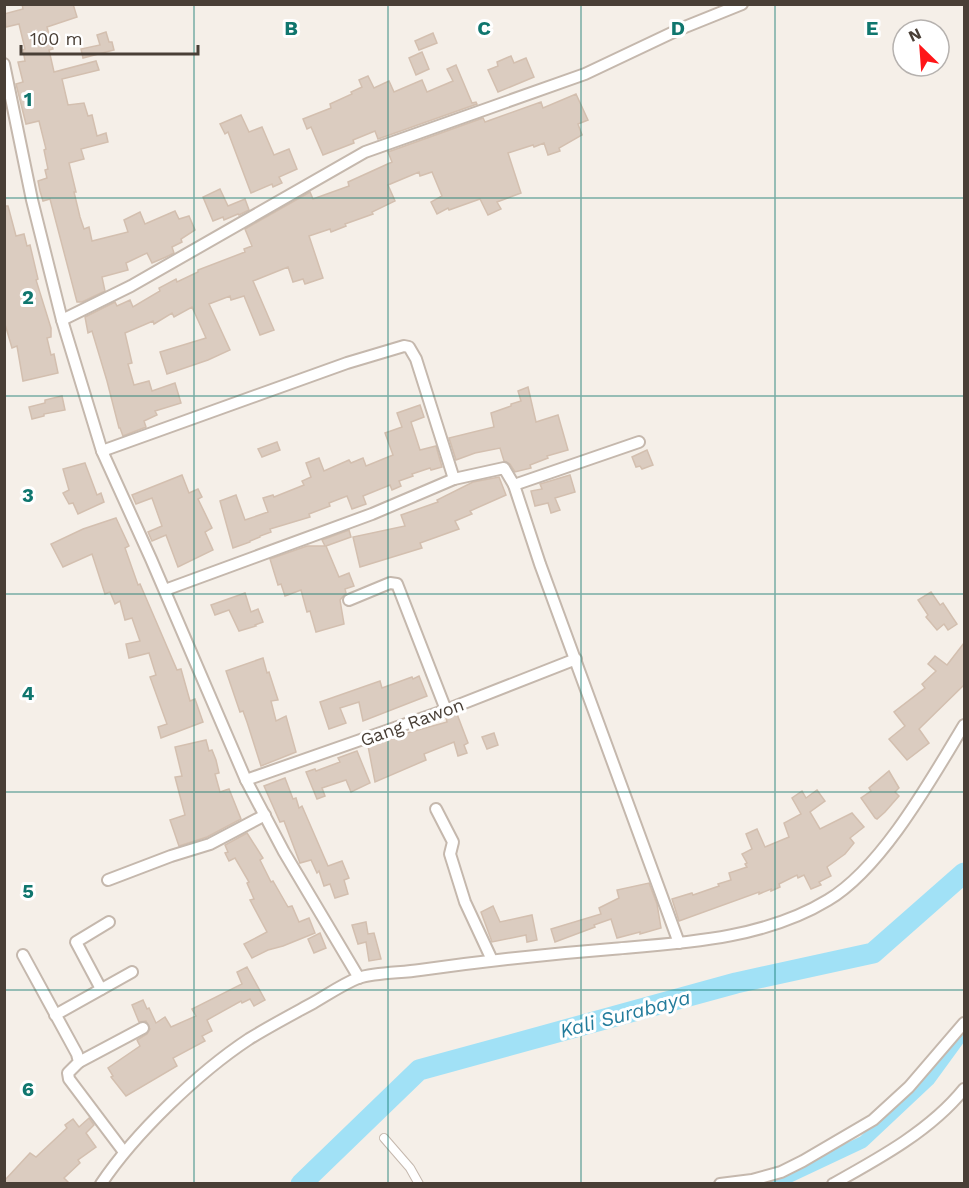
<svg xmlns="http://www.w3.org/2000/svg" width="969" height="1188" font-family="'Work Sans',sans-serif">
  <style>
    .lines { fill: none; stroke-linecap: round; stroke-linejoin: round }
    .canal { stroke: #a1e1f6; stroke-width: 12 }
    .river { stroke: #a1e1f6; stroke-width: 21 }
    .building { fill: #dbccc0; stroke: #d3bfaf; stroke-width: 1.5 }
    .pedestrian-casing { stroke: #c5b8ad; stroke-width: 10 }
    .minor-casing { stroke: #c5b8ad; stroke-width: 14 }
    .pedestrian { stroke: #fff; stroke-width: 8 }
    .minor { stroke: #fff; stroke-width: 10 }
    .grid { fill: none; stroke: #0f766e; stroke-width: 1.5; stroke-opacity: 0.55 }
    .labels { text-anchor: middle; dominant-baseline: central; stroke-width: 6; stroke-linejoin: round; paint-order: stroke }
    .street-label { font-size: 18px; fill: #493f36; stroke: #fff }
    .water-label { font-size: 20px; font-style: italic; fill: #227b9b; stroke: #fff }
    .grid-label { font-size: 20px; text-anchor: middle; font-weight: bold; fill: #0f766e; stroke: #fff; stroke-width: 6; stroke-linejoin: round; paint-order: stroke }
  </style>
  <rect width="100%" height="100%" fill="#f5efe8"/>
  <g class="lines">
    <polyline class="canal" points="774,1184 863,1142 929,1080 964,1032"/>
    <polyline class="river" points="301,1184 419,1070 736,983 873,953 964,873"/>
  </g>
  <g class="building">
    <polygon points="22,4 73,4 77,17 47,27 53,49 49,50 54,72 96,61 99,70 62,79 68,105 84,103 88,116 92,115 97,136 106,133 108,142 81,149 84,159 69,163 76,192 74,192 80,217 84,229 89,227 92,241 128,232 124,220 140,212 145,224 175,211 179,219 189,216 195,230 181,239 182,242 172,247 174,253 166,257 152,263 147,253 126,263 128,270 102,277 105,291 82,302 77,302 50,199 43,201 40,191 38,181 47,178 45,170 48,169 44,150 46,149 39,121 26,124 16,84 23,82 18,62 25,61 23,50 25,49 19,24 6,27 4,14 23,9"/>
    <polygon points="106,32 109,42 112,42 114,50 83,58 81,49 100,45 97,35"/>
    <polygon points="433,33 437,43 419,50 415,41"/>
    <polygon points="422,52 429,69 416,75 409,58"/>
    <polygon points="511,56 514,63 526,58 534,77 498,92 488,70 498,66 497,62"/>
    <polygon points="456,65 472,103 476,102 477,104 378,139 375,131 353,140 354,143 323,155 311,127 307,129 303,119 331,108 330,104 352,94 351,92 362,87 359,80 368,76 374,88 389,81 394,92 422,80 427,92 453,81 447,69"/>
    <polygon points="576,94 588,120 578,124 582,135 559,148 560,151 548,155 544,143 534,147 533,145 508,153 521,193 497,202 501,209 488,215 480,199 449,210 448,208 437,214 431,202 442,196 432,172 420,176 419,172 388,185 395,201 372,212 373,214 345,224 346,226 331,232 330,229 309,236 323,278 305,284 303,279 293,282 288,267 253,281 274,330 260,335 244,296 231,300 230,296 209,304 230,350 208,360 167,374 160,352 206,338 192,307 174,317 172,313 154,324 153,321 125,333 132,363 128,364 134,385 149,381 152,391 175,383 181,403 155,411 157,415 144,421 146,427 123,436 120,428 119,428 107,381 92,331 88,333 85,317 115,302 117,306 130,300 133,307 160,291 159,288 176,279 177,282 198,272 198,270 245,252 244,249 252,246 245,229 310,192 313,199 349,186 348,182 392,162 388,152 483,118 485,122 541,102 543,108"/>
    <polygon points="241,115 249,132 262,127 274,155 289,149 297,169 279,177 282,183 273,187 272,184 251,193 228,132 225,134 220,124"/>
    <polygon points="220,189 228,206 245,199 249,210 239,215 238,214 224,220 223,217 213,221 203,197"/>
    <polygon points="4,206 8,206 16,236 24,234 27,246 30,245 38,279 36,280 51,328 51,337 47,338 51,355 54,354 58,373 23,381 17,346 12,348 4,321"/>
    <polygon points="528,387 536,422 558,415 568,450 547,456 548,458 530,465 531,468 515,472 510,464 504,461 500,448 475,453 456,460 449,438 494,427 491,413 511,406 511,404 521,401 518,391"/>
    <polygon points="62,396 65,410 44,414 44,416 32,419 29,407 45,403 45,400"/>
    <polygon points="420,405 424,417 411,422 420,450 436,446 442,467 431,470 430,468 412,474 413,476 399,481 401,486 392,490 390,485 363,496 366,504 352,509 347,496 329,503 330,506 309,514 310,517 270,529 271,532 260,536 260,537 250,541 250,542 233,548 220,501 236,495 245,520 268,512 263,498 273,495 274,497 304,485 302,481 311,477 306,463 319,458 324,471 349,460 351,463 363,458 366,466 393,455 385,433 402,427 397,413"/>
    <polygon points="277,442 280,450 262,457 258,449"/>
    <polygon points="647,450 653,465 642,469 640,466 636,467 632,457"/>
    <polygon points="85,463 97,495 101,493 104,502 78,514 73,503 69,504 63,493 69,490 63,469"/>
    <polygon points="182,475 189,493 198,489 202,497 198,499 212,528 205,532 213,550 178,567 166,535 152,541 148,532 162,526 152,498 136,504 132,495"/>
    <polygon points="570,475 575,492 555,498 560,510 551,513 548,503 535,506 531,491 542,489 540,484"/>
    <polygon points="499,477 506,495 470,511 472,514 455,521 459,529 420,543 422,548 360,567 353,537 405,526 401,515 438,502 437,500 473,482"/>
    <polygon points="116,518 129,546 125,548 138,585 140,584 177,670 181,669 190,701 195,699 203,722 161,738 158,727 167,724 150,677 156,675 149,653 129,658 126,644 140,641 132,618 125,620 120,601 115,604 110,592 105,594 92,554 63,567 51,544 83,529"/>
    <polygon points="349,530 351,537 326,546 339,577 349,573 354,586 345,589 346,593 340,600 344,624 316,632 310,611 307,612 301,590 285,596 281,584 278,585 270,559 307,546 325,546 322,540"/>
    <polygon points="931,592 940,605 943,603 957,624 948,630 944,624 937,630 926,617 928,615 918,600"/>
    <polygon points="245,593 251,612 258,609 263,622 255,625 256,626 239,631 229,610 215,615 211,605"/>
    <polygon points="964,643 964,685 919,729 929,743 907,760 889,739 905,726 894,712 925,688 922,684 936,671 928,664 935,656 947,665"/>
    <polygon points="263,658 267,673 269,672 278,700 271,701 276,721 286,716 296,752 261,766 247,722 243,711 240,712 226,671"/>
    <polygon points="419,676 427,696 363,721 359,702 340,708 346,723 329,729 320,702 380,681 382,688 412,677 413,679"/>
    <polygon points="457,714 468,743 464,745 467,753 458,756 454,742 424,754 426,760 375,782 368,746 403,733 404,734 447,722 446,718"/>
    <polygon points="494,733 498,745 487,749 482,737"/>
    <polygon points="206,740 209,751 212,750 216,760 219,773 215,774 220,792 229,789 241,819 207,837 179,846 170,820 185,815 175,777 182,776 175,747"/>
    <polygon points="357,751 370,783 351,792 346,780 322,788 325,796 317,799 306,772 315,769 316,771 340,762 338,758"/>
    <polygon points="889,771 899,788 895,792 899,796 885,812 877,819 875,818 861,798 871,791 869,788"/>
    <polygon points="285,778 293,799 296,798 299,808 302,806 328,866 342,861 349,878 344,880 348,894 335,898 330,884 324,886 319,871 317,873 311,860 300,863 284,821 280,822 264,786"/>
    <polygon points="817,790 825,801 810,812 820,829 852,813 864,827 850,838 854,843 845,854 827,867 831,876 819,882 821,885 811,889 804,875 798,878 797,875 779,884 780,887 771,891 771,889 759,894 759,892 679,921 672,899 692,893 693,895 719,886 718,884 731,880 729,873 747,867 745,864 747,863 742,854 752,849 746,834 757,829 765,847 789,837 784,823 801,814 792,798 802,791 806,798"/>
    <polygon points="247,833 263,858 260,860 271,882 273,881 288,907 292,906 299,922 309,918 315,933 283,946 268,950 252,958 244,944 267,932 250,900 254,899 247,883 249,882 235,858 229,861 225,853 228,852 225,845"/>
    <polygon points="649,883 657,904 661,928 640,934 640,932 617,938 611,919 594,925 595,927 555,942 551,929 601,914 599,908 619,898 617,890"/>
    <polygon points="493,906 500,922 532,915 537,940 527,942 526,935 492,942 481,912"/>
    <polygon points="366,922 368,934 374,933 381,959 369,961 366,942 358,944 352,925"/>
    <polygon points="320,933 326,948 314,953 308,939"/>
    <polygon points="247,967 265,1000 254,1006 250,999 242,1003 241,1001 207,1020 212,1031 202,1036 205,1041 173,1058 177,1066 126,1096 111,1077 113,1076 108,1068 140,1046 137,1040 147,1034 150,1029 146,1021 139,1022 132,1005 143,1000 147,1009 149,1008 156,1023 165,1017 171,1027 196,1016 192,1009 242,984 237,972"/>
    <polygon points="89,1118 94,1125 86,1133 96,1147 78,1160 80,1163 64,1178 70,1184 4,1184 4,1181 30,1153 36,1157 67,1128 65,1125 73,1119 79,1127"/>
  </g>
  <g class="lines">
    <defs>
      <polyline id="pedestrian" points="384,1138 410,1168 419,1184"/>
      <g id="minor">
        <polyline points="4,64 32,200 62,320 102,451 151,559 246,780 284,852 359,978"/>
        <polyline points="62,320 131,286 365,152 585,74 680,29 742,4"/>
        <polyline points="102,451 347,363 404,346 409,347 416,359 454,479"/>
        <polyline points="514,485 639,442"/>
        <polyline points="165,590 372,514 454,479 504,468 514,485 540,564 679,943"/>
        <polyline points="349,600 390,583 397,584 446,710"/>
        <polyline points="246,780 446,710 576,659"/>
        <polyline points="436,809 453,842 450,854 465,902 492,960"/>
        <polyline points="108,880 171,856 210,844 265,815"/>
        <polyline points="23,955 77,1054 79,1062 68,1073 69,1079 124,1152"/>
        <polyline points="101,989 76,942 109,922"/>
        <polyline points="55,1015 132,972"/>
        <polyline points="79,1062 143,1028"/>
        <path d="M101,1184C135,1133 199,1072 249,1039C270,1026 291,1015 313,1003C327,995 343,984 358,978C377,972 401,973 420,970C484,961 547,954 612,949C684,943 764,939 828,900C882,868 932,778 964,725"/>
        <polyline points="720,1184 752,1180 781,1172 803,1161 873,1120 909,1087 964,1023"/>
        <path d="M833,1184C880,1158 931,1130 964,1089"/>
      </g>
    </defs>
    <use href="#pedestrian" class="pedestrian-casing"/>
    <use href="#minor" class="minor-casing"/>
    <use href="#pedestrian" class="pedestrian"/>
    <use href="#minor" class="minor"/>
  </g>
  <path class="grid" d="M194,4V1184M388,4V1184M581,4V1184M775,4V1184M4,198H964M4,396H964M4,594H964M4,792H964M4,990H964"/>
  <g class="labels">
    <g class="street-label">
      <text transform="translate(412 722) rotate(-20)">Gang Rawon</text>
    </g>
    <g class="water-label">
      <text transform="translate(625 1014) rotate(-15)">Kali Surabaya</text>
    </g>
  </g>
  <g class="grid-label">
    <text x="291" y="35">B</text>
    <text x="484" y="35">C</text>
    <text x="678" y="35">D</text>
    <text x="872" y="35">E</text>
    <text x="28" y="106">1</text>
    <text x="28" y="304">2</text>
    <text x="28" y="502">3</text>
    <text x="28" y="700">4</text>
    <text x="28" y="898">5</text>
    <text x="28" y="1096">6</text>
  </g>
  <rect width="969" height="1188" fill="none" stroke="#493f36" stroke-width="12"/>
  <g transform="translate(921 48) rotate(335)"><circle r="28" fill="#ffffff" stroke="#b6b2af" stroke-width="1.5"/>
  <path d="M0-4.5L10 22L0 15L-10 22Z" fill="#ff1518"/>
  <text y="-9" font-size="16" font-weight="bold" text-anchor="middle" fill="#493f36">N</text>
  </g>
  <path d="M21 45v9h177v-9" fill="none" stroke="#493f36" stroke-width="3"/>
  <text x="30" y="45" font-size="18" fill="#493f36" stroke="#ffffff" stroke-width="4.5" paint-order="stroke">100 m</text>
</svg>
